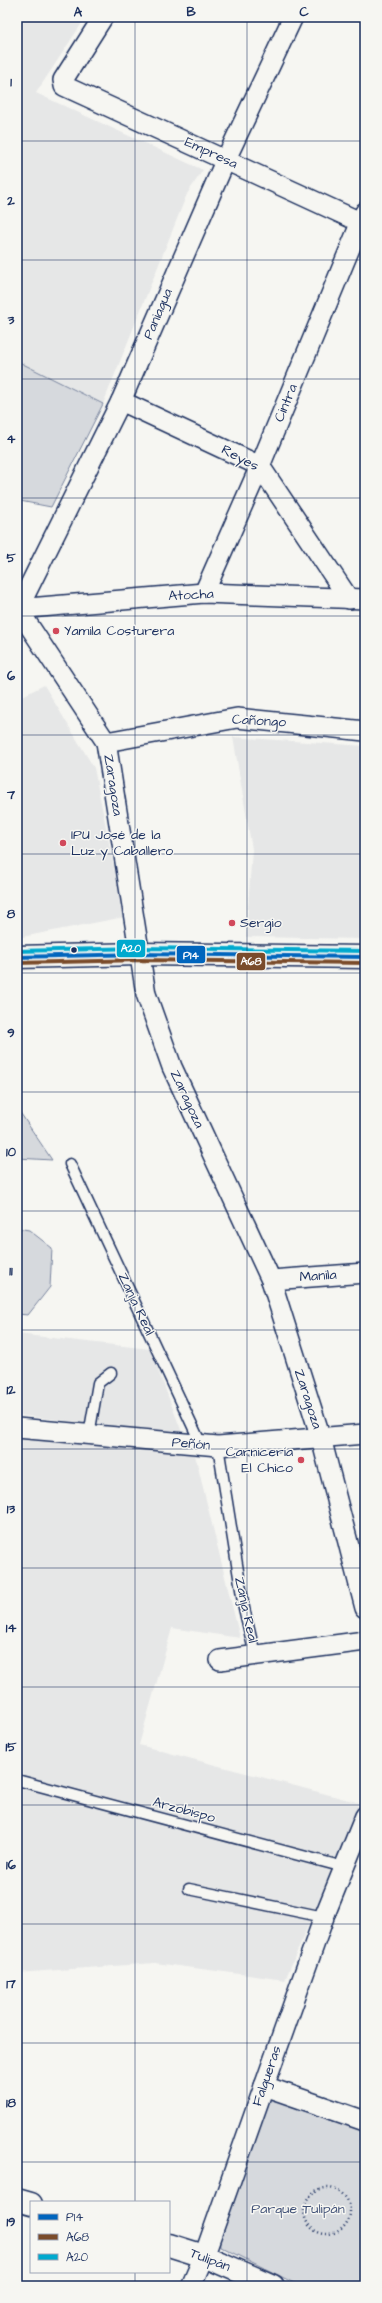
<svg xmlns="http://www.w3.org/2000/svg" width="382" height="2303" font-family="'Architects Daughter',sans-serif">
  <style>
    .built { fill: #e6e7e7 }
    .green { fill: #d6d9dd; stroke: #78849e }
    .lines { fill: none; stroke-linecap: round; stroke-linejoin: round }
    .lane-casing { stroke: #1b2f5e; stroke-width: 13 }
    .street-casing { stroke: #1b2f5e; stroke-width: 22 }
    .secondary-casing { stroke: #1b2f5e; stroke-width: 25 }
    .primary-casing { stroke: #1b2f5e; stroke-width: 25 }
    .path { stroke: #1b2f5e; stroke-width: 2.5; stroke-dasharray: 1 3; stroke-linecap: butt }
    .lane { stroke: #f6f6f2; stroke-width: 10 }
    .street { stroke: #f6f6f2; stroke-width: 19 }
    .secondary { stroke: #f6f6f2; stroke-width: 22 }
    .primary { stroke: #f6f6f2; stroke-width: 22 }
    .bus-1-casing { stroke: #f6f6f2; stroke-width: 7 }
    .bus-2-casing { stroke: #f6f6f2; stroke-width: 7 }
    .bus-3-casing { stroke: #f6f6f2; stroke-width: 7 }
    .bus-1 { stroke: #0065bd; stroke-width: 4 }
    .bus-2 { stroke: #7a4b2a; stroke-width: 4 }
    .bus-3 { stroke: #00a9ce; stroke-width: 4 }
    .grid { fill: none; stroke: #1b2f5e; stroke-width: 1; stroke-opacity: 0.55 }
    .poi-dot { fill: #d1495b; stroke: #f6f6f2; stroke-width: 1.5 }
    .bus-dot { fill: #1b2f5e; stroke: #f6f6f2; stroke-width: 1.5 }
    .labels { text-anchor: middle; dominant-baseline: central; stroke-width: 3; stroke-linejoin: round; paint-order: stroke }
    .street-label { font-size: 14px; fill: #1b2f5e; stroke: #f6f6f2 }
    .poi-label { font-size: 14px; fill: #1b2f5e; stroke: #f6f6f2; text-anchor: start }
    .park-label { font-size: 14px; fill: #405177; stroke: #f6f6f2 }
    .line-badge { stroke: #f6f6f2; stroke-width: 1.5 }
    .badge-label { font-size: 11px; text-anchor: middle; font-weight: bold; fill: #fff }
    .neatline { fill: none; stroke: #1b2f5e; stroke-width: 1.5 }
    .grid-label { font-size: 13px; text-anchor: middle; font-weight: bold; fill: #1b2f5e }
  </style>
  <rect width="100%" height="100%" fill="#f6f6f2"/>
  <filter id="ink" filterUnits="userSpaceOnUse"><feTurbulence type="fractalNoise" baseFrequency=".025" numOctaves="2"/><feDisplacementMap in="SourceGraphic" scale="8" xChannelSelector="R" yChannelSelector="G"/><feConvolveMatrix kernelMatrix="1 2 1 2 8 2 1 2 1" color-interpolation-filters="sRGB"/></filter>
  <g filter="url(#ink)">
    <g class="built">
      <polygon points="17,17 86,17 36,93 203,170 187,194 103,404 17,361"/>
      <polygon points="44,685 94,768 124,917 17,938 17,699"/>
      <polygon points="233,737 365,746 365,939 246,937 252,849"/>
      <polygon points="17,1334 150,1349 183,1435 17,1415"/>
      <polygon points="17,1434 195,1455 240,1638 172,1628 139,1745 360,1803 285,1980 155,1963 17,1973"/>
    </g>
    <g class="green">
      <polygon points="17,361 103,404 51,507 20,501 17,459"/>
      <polygon points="17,1108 52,1160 17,1158"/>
      <polygon points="17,1228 29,1230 52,1248 50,1287 28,1315 17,1314"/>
      <polygon points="273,2098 365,2129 365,2286 300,2286 220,2246 219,2234 264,2102"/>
    </g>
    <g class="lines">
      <defs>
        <g id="lane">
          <polyline points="70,1164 201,1444"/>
          <polyline points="89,1435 98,1383 111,1373"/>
          <polyline points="218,1446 244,1608 255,1655"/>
          <polyline points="17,1780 344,1867"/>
          <polyline points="189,1889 324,1917"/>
        </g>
        <g id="street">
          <polyline points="103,17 63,80 64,86 360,222"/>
          <polyline points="121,401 260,466 349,599"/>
          <polyline points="204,593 260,466 365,212"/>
          <polyline points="17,596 18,609 106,742 146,994 172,1067 271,1280 321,1438 365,1608"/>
          <polyline points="17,609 204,593 365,599"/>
          <polyline points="18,609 121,401 226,159 293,17"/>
          <polyline points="106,742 237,718 365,731"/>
          <polyline points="271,1280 365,1273"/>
          <polyline points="17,1428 218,1446 365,1434"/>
          <polyline points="220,1660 365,1641"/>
          <polyline points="264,2086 365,2121"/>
          <polyline points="191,2286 204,2256 324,1917 365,1816"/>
        </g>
        <g id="secondary">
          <polyline points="17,2200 31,2204"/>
          <polyline points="169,2245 204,2256 273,2286"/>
        </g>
        <polyline id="primary" points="17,957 140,954 365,957"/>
      </defs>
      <use href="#lane" class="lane-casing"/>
      <use href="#street" class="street-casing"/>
      <use href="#secondary" class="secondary-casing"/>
      <use href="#primary" class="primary-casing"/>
      <circle class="path" cx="327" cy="2211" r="23"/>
      <use href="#lane" class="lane"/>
      <use href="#street" class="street"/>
      <use href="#secondary" class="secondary"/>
      <use href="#primary" class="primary"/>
      <defs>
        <polyline id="bus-1" points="17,957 140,954 365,957"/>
        <polyline id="bus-2" points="17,963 140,960 365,963"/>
        <polyline id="bus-3" points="17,951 140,948 365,951"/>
      </defs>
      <use href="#bus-1" class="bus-1-casing"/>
      <use href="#bus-2" class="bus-2-casing"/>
      <use href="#bus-3" class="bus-3-casing"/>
      <use href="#bus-1" class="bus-1"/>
      <use href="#bus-2" class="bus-2"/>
      <use href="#bus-3" class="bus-3"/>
    </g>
  </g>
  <path class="grid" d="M135,17V2202M247,17V2286M17,141H365M17,260H365M17,379H365M17,498H365M17,616H365M17,735H365M17,854H365M17,973H365M17,1092H365M17,1211H365M17,1330H365M17,1449H365M17,1568H365M17,1687H365M17,1805H365M17,1924H365M17,2043H365M17,2162H365M135,2272V2286"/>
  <g class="poi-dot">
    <circle cx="56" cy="631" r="4"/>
    <circle cx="63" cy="843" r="4"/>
    <circle cx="232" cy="923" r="4"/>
    <circle cx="301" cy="1460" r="4"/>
  </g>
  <circle class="bus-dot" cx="74" cy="950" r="3.5"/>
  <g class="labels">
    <g class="street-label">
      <text transform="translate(211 153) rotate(25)">Empresa</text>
      <text transform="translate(158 314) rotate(-67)">Paniagua</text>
      <text transform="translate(286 403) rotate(-68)">Cintra</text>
      <text transform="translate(240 458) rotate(28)">Reyes</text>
      <text transform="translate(191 595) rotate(-3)">Atocha</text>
      <text transform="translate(259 721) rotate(3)">Cañongo</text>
      <text transform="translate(113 785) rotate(81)">Zaragoza</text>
      <text transform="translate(187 1099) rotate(65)">Zaragoza</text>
      <text transform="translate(318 1276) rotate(-4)">Manila</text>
      <text transform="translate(136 1304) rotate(65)">Zanja Real</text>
      <text transform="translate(308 1399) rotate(72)">Zaragoza</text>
      <text transform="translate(191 1444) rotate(5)">Peñón</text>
      <text transform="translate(246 1610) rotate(78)">Zanja Real</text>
      <text transform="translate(184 1810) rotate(15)">Arzobispo</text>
      <text transform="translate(267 2076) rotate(-71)">Falgueras</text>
      <text transform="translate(210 2260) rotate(21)">Tulipán</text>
    </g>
    <g class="poi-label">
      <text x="64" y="631">Yamila Costurera</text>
      <text x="71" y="835">IPU José de la<tspan x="71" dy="16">Luz y Caballero</tspan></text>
      <text x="240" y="923">Sergio</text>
      <text x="293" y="1452" text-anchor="end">Carnicería<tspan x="293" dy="16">El Chico</tspan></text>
    </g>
    <g class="park-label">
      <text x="298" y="2209">Parque Tulipán</text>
    </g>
  </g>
  <g class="line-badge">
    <rect x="116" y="939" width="30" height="19" rx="4" fill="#00a9ce"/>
    <rect x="176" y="945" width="30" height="19" rx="4" fill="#0065bd"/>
    <rect x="236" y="952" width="30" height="19" rx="4" fill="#7a4b2a"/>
  </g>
  <g class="badge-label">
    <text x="131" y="952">A20</text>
    <text x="191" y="959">P14</text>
    <text x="251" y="965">A68</text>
  </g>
  <rect width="382" height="2303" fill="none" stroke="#f6f6f2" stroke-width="44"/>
  <rect x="30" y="2201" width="140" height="72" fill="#f6f6f2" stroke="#9ea6b7"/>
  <rect x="38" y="2214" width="20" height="6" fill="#0065bd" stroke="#9ea6b7"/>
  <text x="66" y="2221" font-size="12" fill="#1b2f5e">P14</text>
  <rect x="38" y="2234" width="20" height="6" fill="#7a4b2a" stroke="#9ea6b7"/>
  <text x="66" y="2241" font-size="12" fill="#1b2f5e">A68</text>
  <rect x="38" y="2254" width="20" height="6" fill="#00a9ce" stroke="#9ea6b7"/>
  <text x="66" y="2261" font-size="12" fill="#1b2f5e">A20</text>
  <rect x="22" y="22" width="338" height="2259" class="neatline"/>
  <g class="grid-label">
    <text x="78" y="16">A</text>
    <text x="191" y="16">B</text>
    <text x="304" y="16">C</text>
    <text x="11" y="86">1</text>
    <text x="11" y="205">2</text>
    <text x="11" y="324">3</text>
    <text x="11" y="443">4</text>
    <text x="11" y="562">5</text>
    <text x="11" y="680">6</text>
    <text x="11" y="799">7</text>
    <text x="11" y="918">8</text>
    <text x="11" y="1037">9</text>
    <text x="11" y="1156">10</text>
    <text x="11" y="1275">11</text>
    <text x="11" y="1394">12</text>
    <text x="11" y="1513">13</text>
    <text x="11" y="1632">14</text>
    <text x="11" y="1751">15</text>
    <text x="11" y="1869">16</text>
    <text x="11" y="1988">17</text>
    <text x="11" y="2107">18</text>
    <text x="11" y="2226">19</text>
  </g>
</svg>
